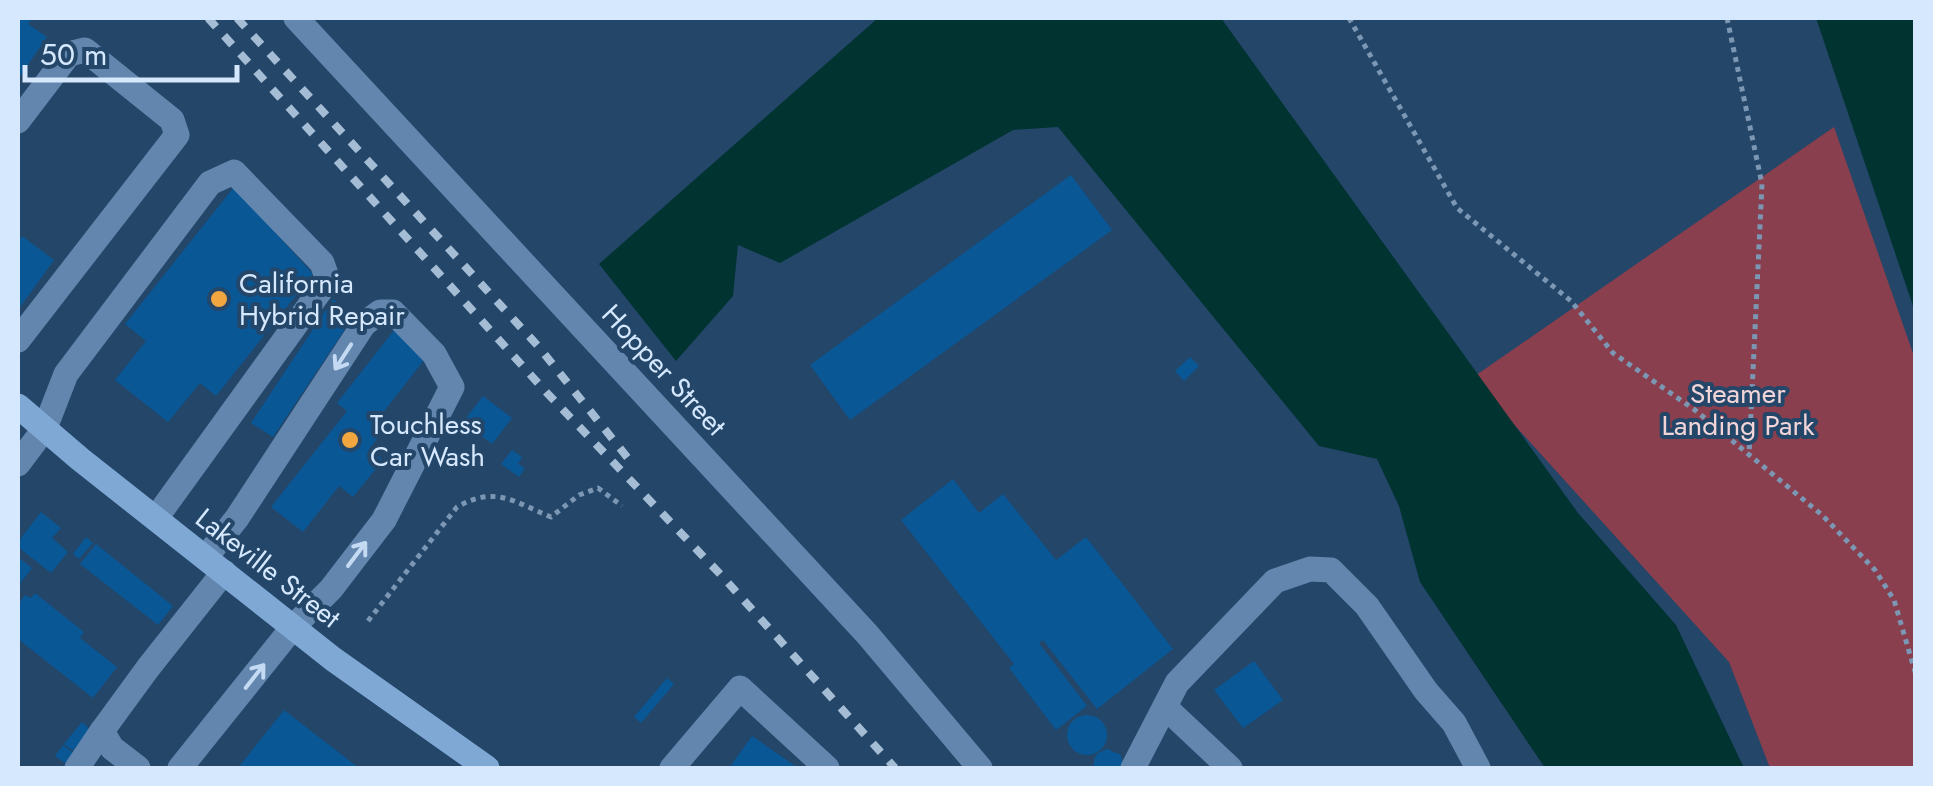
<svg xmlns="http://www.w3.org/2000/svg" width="1933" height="786" font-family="Jost,sans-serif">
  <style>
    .green { fill: #893f4d }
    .water { fill: #013331 }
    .building { fill: #0a5796 }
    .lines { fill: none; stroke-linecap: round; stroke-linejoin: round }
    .path { stroke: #7c97b4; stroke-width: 5; stroke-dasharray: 5 5; stroke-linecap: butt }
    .minor { stroke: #6286ad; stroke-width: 25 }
    .major { stroke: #7fa8d5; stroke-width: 25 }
    .rail { stroke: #a5bcd5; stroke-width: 8; stroke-dasharray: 12 12; stroke-linecap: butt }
    .oneway { stroke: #c4d9f2 }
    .poi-dot { fill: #f1a640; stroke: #234669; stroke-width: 4 }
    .labels { text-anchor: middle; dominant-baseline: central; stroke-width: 8; stroke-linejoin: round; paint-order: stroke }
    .poi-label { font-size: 28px; fill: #d5e8fe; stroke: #234669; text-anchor: start }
    .street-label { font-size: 28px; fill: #d5e8fe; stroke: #234669 }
    .park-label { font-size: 28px; fill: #f1d5d8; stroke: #234669 }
  </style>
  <rect width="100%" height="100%" fill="#234669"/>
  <polygon class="green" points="1834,127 1915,359 1915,768 1770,768 1729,662 1472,378"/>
  <g class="water">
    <polygon points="878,18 1221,18 1578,513 1676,625 1744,768 1545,768 1420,582 1399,506 1377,459 1319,446 1058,127 1013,130 780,263 738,245 733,296 676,361 599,264"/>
    <polygon points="1816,18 1915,18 1915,312"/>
  </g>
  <g class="building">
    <polygon points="18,18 32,18 28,24 47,37 18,79"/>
    <polygon points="1071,175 1112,230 850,420 810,365"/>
    <polygon points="234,187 313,274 216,396 200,383 168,422 115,380 146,341 125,324"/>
    <polygon points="22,236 54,260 18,310 18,242"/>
    <polygon points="333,299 355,314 273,437 251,423"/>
    <polygon points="395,329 428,355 374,424 383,431 369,449 383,460 353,497 339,486 303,532 271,507 347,411 337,403"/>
    <polygon points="1190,357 1199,366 1184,381 1175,371"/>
    <polygon points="483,396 512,418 492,444 463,422"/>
    <polygon points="512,450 522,457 518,464 525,468 519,477 501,464"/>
    <polygon points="953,479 979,513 1003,494 1056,560 1086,537 1173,649 1097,709 1043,640 1039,643 1087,706 1056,730 1009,668 1014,664 901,520"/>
    <polygon points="41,512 61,528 52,538 68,552 51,573 18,547 18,542"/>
    <polygon points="86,537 93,543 79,559 73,554"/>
    <polygon points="96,544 173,606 158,625 80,564"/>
    <polygon points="18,557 32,568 18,586"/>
    <polygon points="35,593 84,632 80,638 117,667 93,698 18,639 18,605 25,595 31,598"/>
    <polygon points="1254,661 1283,700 1243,728 1214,690"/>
    <polygon points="667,678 674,684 641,723 634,717"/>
    <polygon points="284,710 359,768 238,768"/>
    <circle cx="1087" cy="735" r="20"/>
    <polygon points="82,722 90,729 73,751 64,744"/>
    <polygon points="752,736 798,768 729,768"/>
    <polygon points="63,745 75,754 65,763 55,756"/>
    <polygon points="1107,749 1121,755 1123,768 1093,768 1095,757 1098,753"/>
  </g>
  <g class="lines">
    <g class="path">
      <polyline points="1349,18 1457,208 1571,301 1613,353 1695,410 1822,515 1875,570 1894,600 1916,675"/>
      <polyline points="1727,18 1762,184 1749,455"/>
      <path d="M368,621L457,507C496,485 514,502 551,517L579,495L598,488L622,506"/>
    </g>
    <g class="minor">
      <polyline points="296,18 867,634 980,768"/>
      <polyline points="18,121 69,54 85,50 172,120 177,135 18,340"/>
      <polyline points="18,464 45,428 66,374 210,183 234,172 322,263 328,280 156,518"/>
      <polyline points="1165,707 1230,768"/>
      <polyline points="77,768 102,731"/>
      <polyline points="138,768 112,748 102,731 148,668 224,572"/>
      <polyline points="180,768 293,627 331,589 384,520 452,387 434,354 393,312 380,312 364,324 237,518 206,557"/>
      <polyline points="672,768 740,688 827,768"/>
      <polyline points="1133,768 1177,683 1275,581 1310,569 1331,570 1367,606 1426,691 1454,723 1478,768"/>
    </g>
    <polyline class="major" points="18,406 80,459 333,659 487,768"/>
    <g class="rail">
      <polyline points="208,18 547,393 721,575 895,768"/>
      <polyline points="237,18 538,346 631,462"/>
    </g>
  </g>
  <defs><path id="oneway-shaft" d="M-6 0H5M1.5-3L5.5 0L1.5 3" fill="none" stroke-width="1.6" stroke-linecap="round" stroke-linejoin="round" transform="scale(2.5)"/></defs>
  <g class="oneway">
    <use href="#oneway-shaft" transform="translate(343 357) rotate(123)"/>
    <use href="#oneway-shaft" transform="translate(357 554) rotate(-53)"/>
    <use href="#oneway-shaft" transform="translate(255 676) rotate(-52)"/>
  </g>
  <g class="poi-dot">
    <circle cx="219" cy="299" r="10"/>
    <circle cx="350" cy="440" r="10"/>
  </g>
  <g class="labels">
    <g class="poi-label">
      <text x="239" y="283">California<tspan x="239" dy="32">Hybrid Repair</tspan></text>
      <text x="370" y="424">Touchless<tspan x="370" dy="32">Car Wash</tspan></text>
    </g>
    <g class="street-label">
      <text transform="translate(664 370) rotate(47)">Hopper Street</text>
      <text transform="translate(268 568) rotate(38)">Lakeville Street</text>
    </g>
    <g class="park-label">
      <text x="1738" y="393">Steamer<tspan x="1738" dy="32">Landing Park</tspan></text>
    </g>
  </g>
  <rect width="1933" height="786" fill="none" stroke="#d5e8fe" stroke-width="40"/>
  <path d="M25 65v15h212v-15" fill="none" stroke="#d5e8fe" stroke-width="5"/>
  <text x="40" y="65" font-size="30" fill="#d5e8fe" stroke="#234669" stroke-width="8" paint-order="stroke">50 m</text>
</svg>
